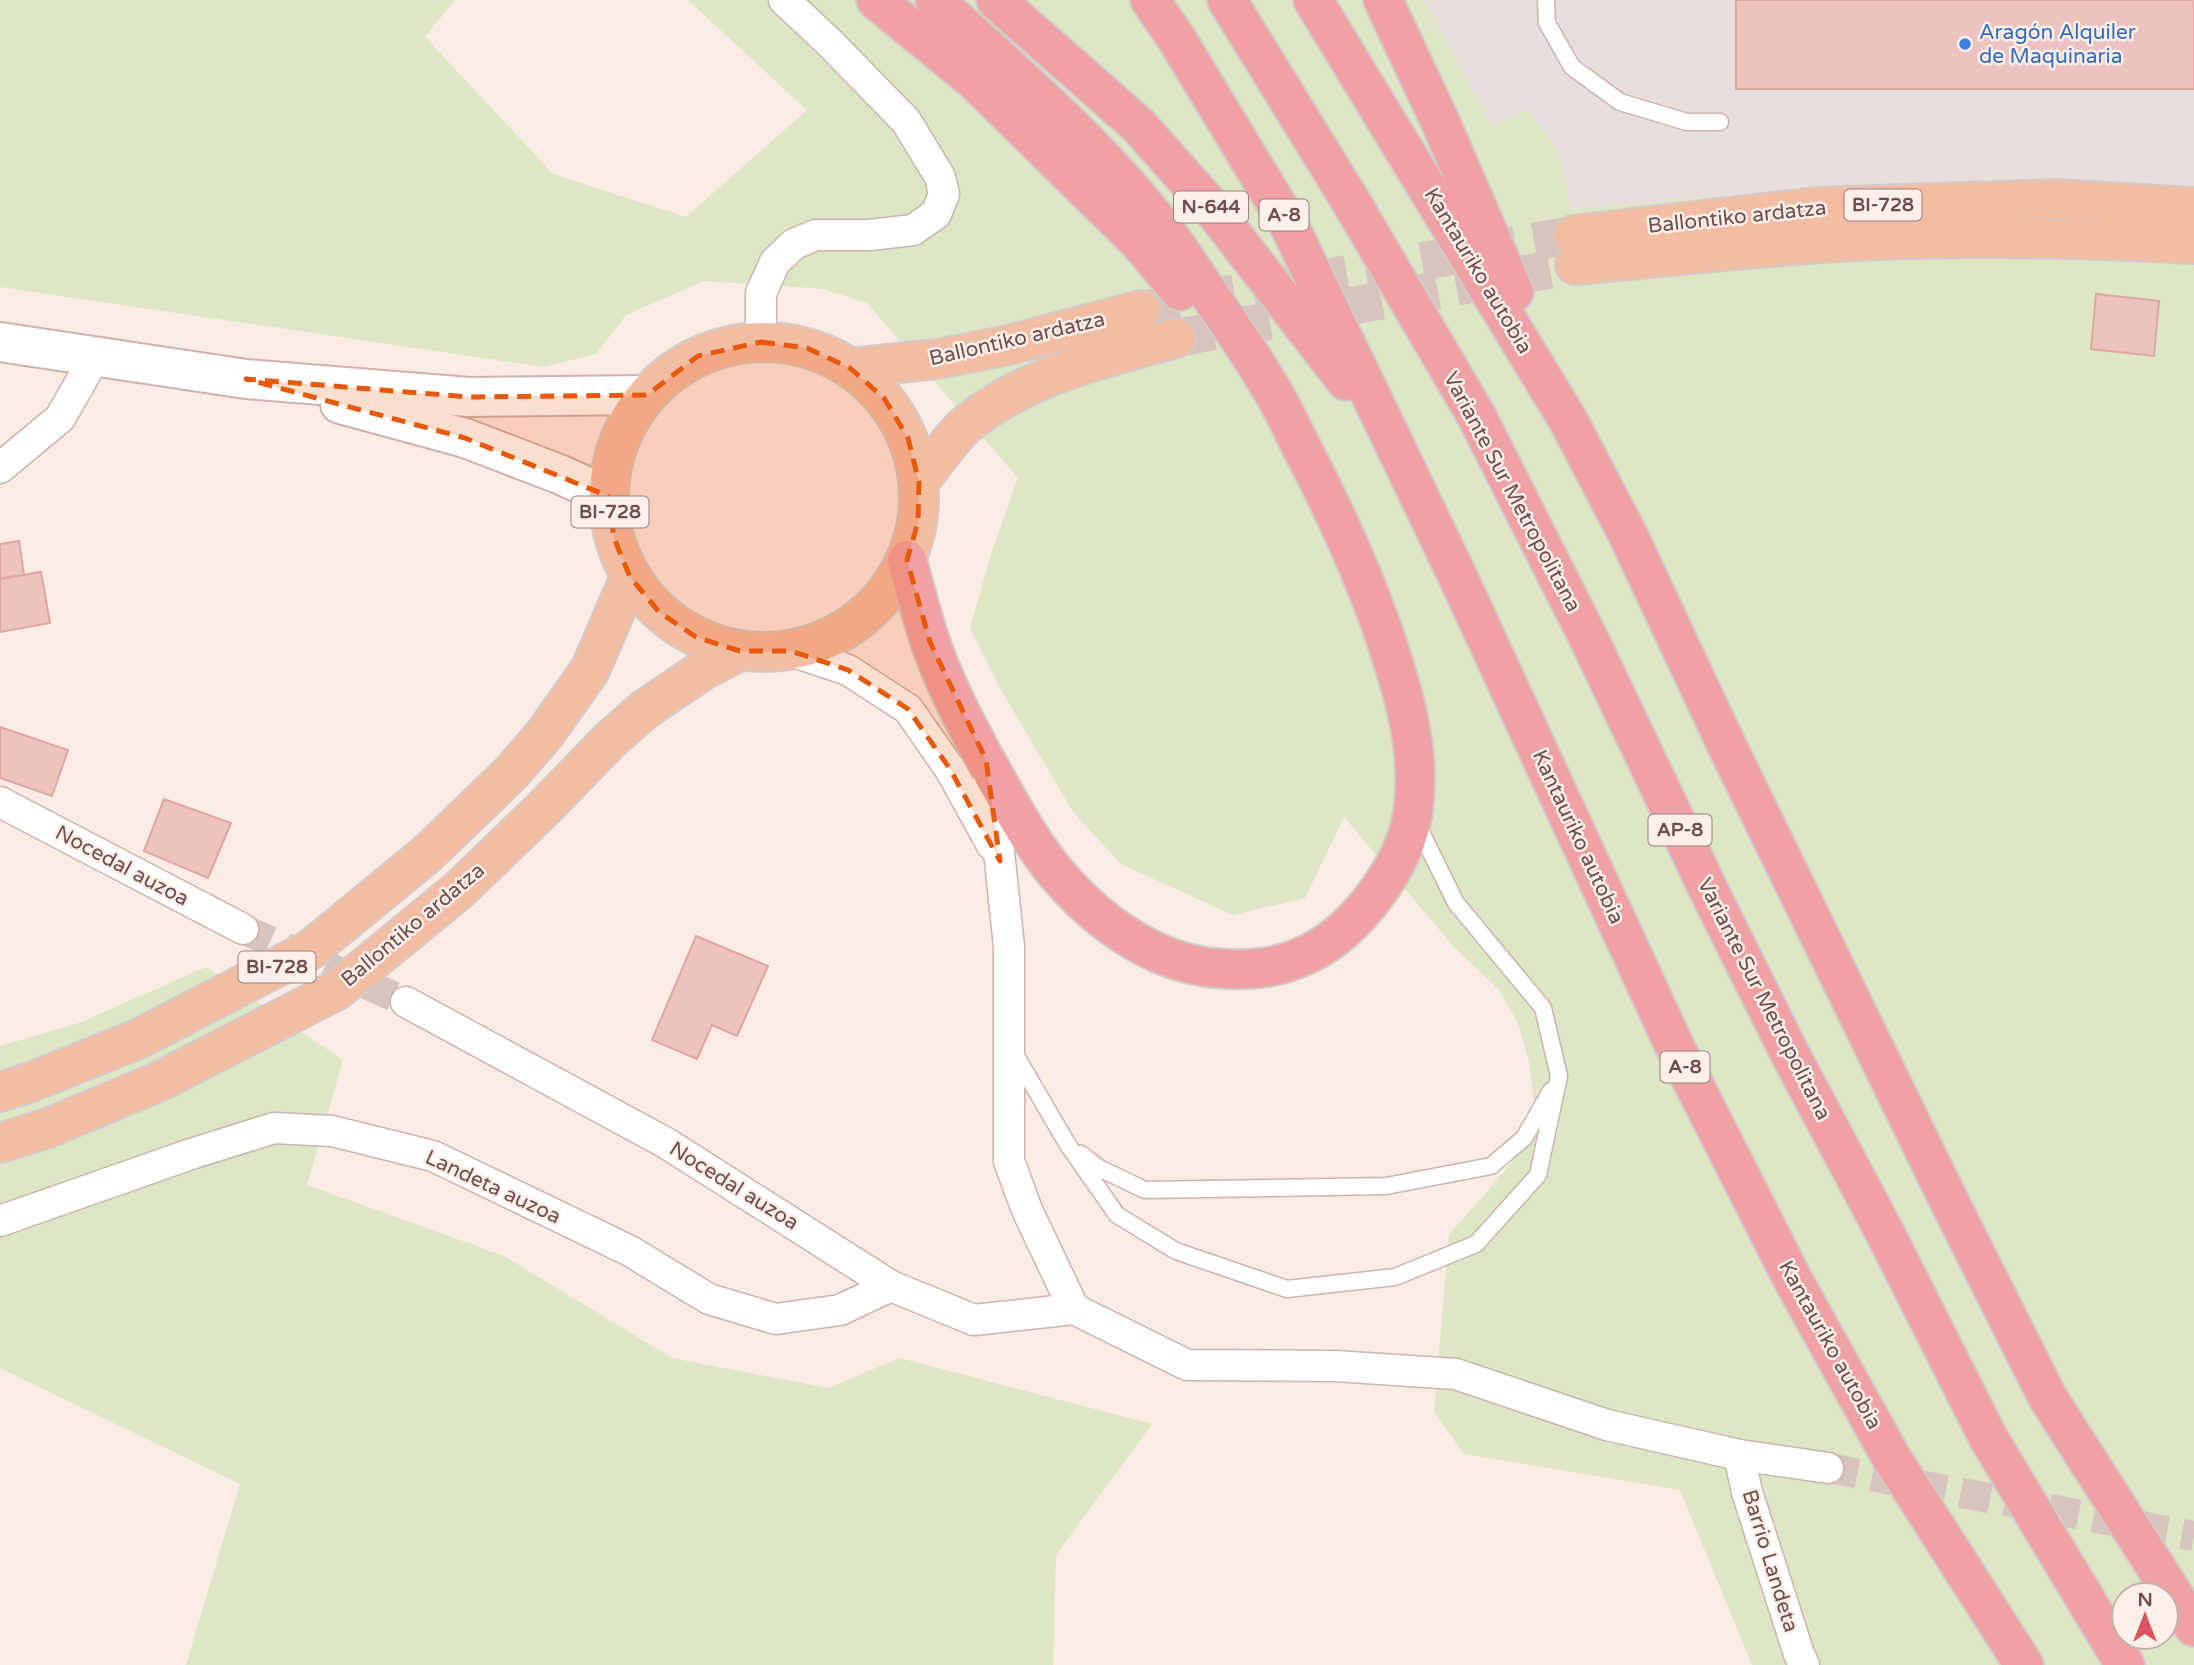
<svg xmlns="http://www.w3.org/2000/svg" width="2194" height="1665" font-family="'Varela Round',sans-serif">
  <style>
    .industrial { fill: #e8dedc }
    .green { fill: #dde6c5; fill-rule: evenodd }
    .building { fill: #edc3bf; stroke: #dea6a1; stroke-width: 2 }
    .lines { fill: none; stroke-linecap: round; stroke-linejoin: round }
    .street-tunnel { stroke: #d8c4bf; stroke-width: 30; stroke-dasharray: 30 15; stroke-linecap: butt }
    .primary-tunnel { stroke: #d8c4bf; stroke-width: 38; stroke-dasharray: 38 19; stroke-linecap: butt }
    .lane-casing { stroke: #cdb3af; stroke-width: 19 }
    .street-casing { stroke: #cdb3af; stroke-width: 33 }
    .secondary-casing { stroke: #cfb1ad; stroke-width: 42 }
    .primary-casing { stroke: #d4cac9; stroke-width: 42 }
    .highway-casing { stroke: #d4cac9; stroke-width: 42 }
    .lane { stroke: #fff; stroke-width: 16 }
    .street { stroke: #fff; stroke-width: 30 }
    .secondary { stroke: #fff; stroke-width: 38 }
    .primary { stroke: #f3bda3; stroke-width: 38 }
    .highway { stroke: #efa1a4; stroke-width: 38 }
    .marked { fill: #e8590c; fill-opacity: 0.2; stroke: #e8590c; stroke-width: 5; stroke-dasharray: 14 9; stroke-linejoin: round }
    .shop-dot { fill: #3f7fe0; stroke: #fdf0eb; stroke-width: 2.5 }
    .labels { text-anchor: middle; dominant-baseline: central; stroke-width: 5; stroke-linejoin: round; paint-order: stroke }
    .shield { fill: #fdf0eb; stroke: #9b7f7c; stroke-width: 2 }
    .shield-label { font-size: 19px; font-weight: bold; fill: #714e4c }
    .shop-label { font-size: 21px; fill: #366cbe; stroke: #fdf0eb; text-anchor: start }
    .street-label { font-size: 21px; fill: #714e4c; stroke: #fdf0eb }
  </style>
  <rect width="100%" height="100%" fill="#faebe5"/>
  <polygon class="industrial" points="1424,0 2194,0 2194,196 1738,195 1570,209 1559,153 1492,126"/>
  <g class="green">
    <path d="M0,0H455L425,37L553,174L686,217L807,110L688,0H1424L1492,126L1528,110L1559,153L1570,209L1738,195L1912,188L2194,196V1665H1752L1680,1490L1464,1454L1434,1412L1449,1234L1480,1200L1520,1152L1534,1101L1529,1062L1518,1023L1499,990L1454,947L1344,817L1305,898L1233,915L1121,864L1073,812L1000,688L970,628L992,551L1018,478L867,303L824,289L704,281L626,315L596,354L544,367L0,287ZM2124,1595H2166V1637H2124Z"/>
    <polygon points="206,967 343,1060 307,1185 504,1256 672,1358 828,1388 900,1358 1152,1424 1056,1555 1053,1665 186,1665 240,1484 0,1368 0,1046 79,1023"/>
  </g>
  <g class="building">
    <rect x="1736" y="0" width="458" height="89"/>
    <polygon points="2096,294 2159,301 2154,356 2091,349"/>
    <polygon points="19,541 24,575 0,579 0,544"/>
    <polygon points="41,572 50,623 0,632 0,579"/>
    <polygon points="0,727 68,750 52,796 0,778"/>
    <polygon points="164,799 231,823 208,878 144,851"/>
    <polygon points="696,936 768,966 737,1036 712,1025 697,1059 652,1040"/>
  </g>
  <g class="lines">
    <g class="street-tunnel">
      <polyline points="243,929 406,1002"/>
      <polyline points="1828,1468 2194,1536"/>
    </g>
    <g class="primary-tunnel">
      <polyline points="1141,310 1573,235"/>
      <polyline points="1176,338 1575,265"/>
    </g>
    <defs>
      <g id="lane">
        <polyline points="1546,0 1547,23 1572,67 1620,102 1687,122 1720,122"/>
        <polyline points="1013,1051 1068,1145 1117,1215 1176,1251 1287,1289 1395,1277 1476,1244 1538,1175 1559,1076 1543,1008 1456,903 1417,824"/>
        <polyline points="1081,1154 1099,1168 1145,1190 1386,1186 1491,1166 1524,1138 1551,1091"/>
      </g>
      <g id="street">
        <polyline points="761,342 761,293 775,262 794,244 816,235 870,235 913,230 936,214 944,194 940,177 906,121 829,42 784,0"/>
        <polyline points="0,468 60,418 95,357"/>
        <polyline points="791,651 848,670 908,709 950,769 992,845"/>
        <polyline points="988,775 1000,861 1009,947 1009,1161 1027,1210 1074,1309 1187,1365 1335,1366 1456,1374 1607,1425 1739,1455 1828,1468"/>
        <polyline points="0,802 243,929"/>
        <polyline points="406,1002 666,1143 891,1286 974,1320 1074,1309"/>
        <polyline points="0,1221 191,1154 274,1128 332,1131 433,1156 630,1251 709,1299 776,1319 840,1310 891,1286"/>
        <polyline points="1739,1455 1747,1492 1799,1654 1804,1665"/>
      </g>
      <g id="secondary">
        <polyline points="0,342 246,379 469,397 647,395"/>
        <polyline points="340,404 465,438 559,474 608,496"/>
      </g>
      <g id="primary">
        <polyline points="1573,235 1816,207 2055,199 2194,207"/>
        <path d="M1575,265C1686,255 1797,242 1908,239C2004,236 2099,239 2194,244"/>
        <circle cx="764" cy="497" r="155"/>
        <polyline points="850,368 937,359 1004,346 1141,310"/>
        <path d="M919,482C933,465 951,437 967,424C1027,375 1103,358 1176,338"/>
        <polyline points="0,1092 31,1082 138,1039 310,950 427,854 511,773 544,735 590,670 630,577"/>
        <polyline points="0,1143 48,1128 158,1082 337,990 459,890 544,808 610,740 644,710 703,670 740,651"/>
      </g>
      <g id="highway">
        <polyline points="876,0 975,81 1139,242 1180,291"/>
        <polyline points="996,0 1138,125 1212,208 1346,381"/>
        <polyline points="1150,0 1176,38 1288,223 1457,575 1675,1047 1793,1280 1891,1457 2024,1665"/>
        <polyline points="1227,0 1353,205 1476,415 1588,637 1711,895 1788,1050 1885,1233 1989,1439 2125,1665"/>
        <polyline points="1313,0 1568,420 1628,535 1727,746 1951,1205 2048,1398 2194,1627"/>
        <polyline points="1383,0 1439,119 1514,292"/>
        <path d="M907,560C914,586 921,613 929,638C943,681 968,729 990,768C1011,806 1034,849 1063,881C1101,924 1156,963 1215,968C1250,971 1278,969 1310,953C1358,929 1405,865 1413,812C1422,749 1402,687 1382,628C1361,569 1335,512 1306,456C1295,435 1285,412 1273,392C1252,356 1228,321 1204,287C1191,267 1178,247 1163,228C1097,143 1014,73 935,0"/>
      </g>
    </defs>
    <use href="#lane" class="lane-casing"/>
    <use href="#street" class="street-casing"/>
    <use href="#secondary" class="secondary-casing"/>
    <use href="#primary" class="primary-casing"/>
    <use href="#highway" class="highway-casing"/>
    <use href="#lane" class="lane"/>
    <use href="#street" class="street"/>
    <use href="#secondary" class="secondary"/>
    <use href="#primary" class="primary"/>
    <use href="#highway" class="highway"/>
  </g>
  <path class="marked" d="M761,342L807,348L850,368L884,398L908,438L919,482L918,522L907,560L930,642L986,760L1000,861L950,769L908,709L848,670L791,651H740L696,637L659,612L630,577L614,538L608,496L465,438L246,379L469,397L647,395L698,356Z"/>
  <circle class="shop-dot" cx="1965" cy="44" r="7"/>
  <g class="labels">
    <g class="shield">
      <rect x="1844.5" y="189.5" width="77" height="31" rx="5"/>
      <rect x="1174" y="191.5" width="74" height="31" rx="5"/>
      <rect x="1259.5" y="199.5" width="49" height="31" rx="5"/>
      <rect x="571.5" y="496.5" width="77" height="31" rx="5"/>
      <rect x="1648.5" y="814.5" width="63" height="31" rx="5"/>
      <rect x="238.5" y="951.5" width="77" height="31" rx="5"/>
      <rect x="1660.5" y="1051.5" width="49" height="31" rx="5"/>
    </g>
    <g class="shield-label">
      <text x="1883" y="205">BI-728</text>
      <text x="1211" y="207">N-644</text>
      <text x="1284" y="215">A-8</text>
      <text x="610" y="512">BI-728</text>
      <text x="1680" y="830">AP-8</text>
      <text x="277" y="967">BI-728</text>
      <text x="1685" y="1067">A-8</text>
    </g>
    <g class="shop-label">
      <text x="1979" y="32">Aragón Alquiler<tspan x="1979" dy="24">de Maquinaria</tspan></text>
    </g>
    <g class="street-label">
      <text transform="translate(1737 217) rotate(-6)">Ballontiko ardatza</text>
      <text transform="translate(1478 271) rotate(59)">Kantauriko autobia</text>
      <text transform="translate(1017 339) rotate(-13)">Ballontiko ardatza</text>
      <text transform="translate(1512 492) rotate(62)">Variante Sur Metropolitana</text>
      <text transform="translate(1578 837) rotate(65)">Kantauriko autobia</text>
      <text transform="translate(122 866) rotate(28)">Nocedal auzoa</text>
      <text transform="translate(413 925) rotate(-40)">Ballontiko ardatza</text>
      <text transform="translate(1764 999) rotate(63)">Variante Sur Metropolitana</text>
      <text transform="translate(734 1186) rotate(32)">Nocedal auzoa</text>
      <text transform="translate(493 1187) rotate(25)">Landeta auzoa</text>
      <text transform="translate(1830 1345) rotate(61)">Kantauriko autobia</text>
      <text transform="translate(1770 1561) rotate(73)">Barrio Landeta</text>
    </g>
  </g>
  <g transform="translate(2145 1616)"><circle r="33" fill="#fdf0eb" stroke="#c5afab" stroke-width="2"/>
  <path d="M0-5L12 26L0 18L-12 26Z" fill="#d9545f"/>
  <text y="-10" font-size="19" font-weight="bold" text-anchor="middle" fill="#714e4c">N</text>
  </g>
</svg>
